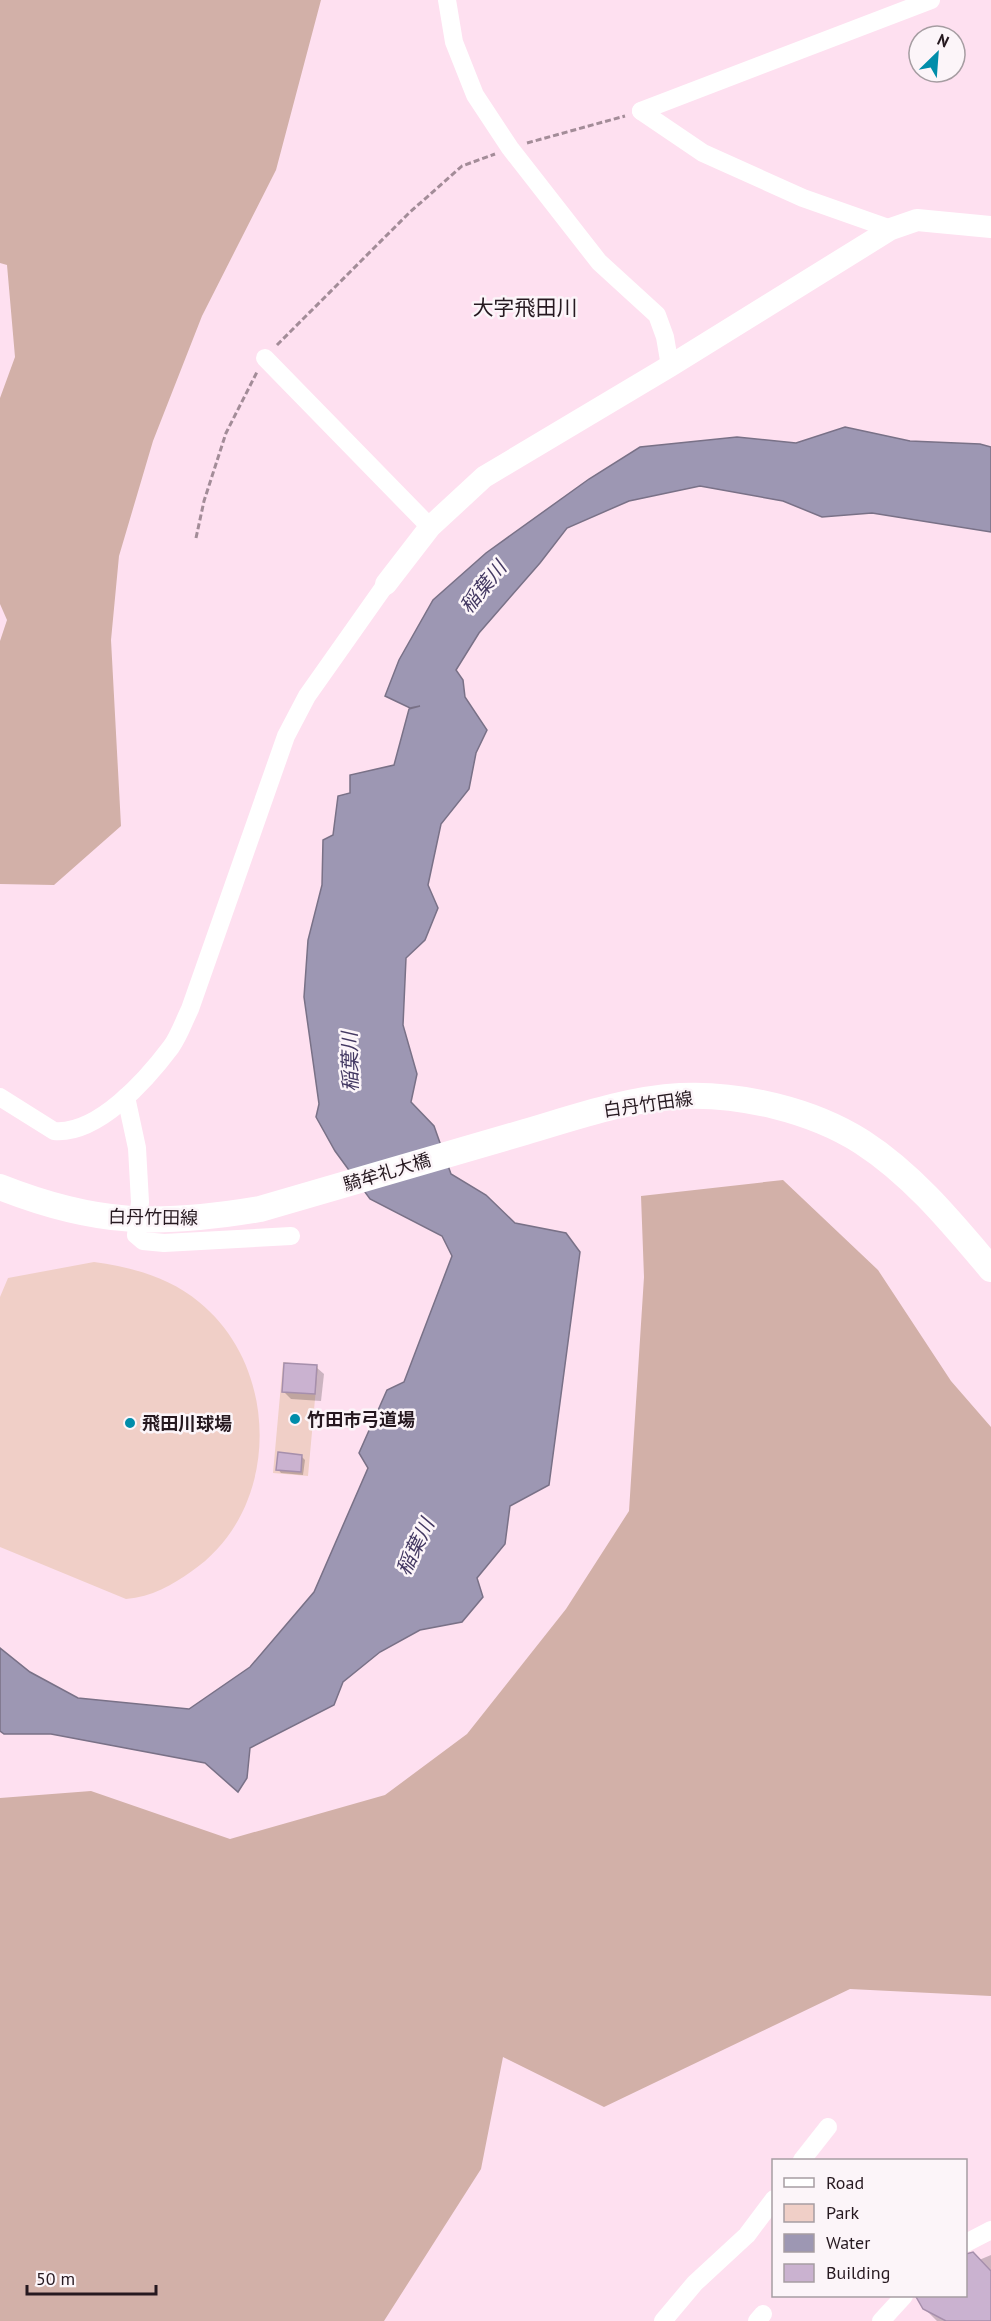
<svg xmlns="http://www.w3.org/2000/svg" width="991" height="2321" font-family="'PT Sans','Noto Sans JP',sans-serif">
  <style>
    .green { fill: #f0cfc7 }
    .forest { fill: #d2b0a8 }
    .water { fill: #9d97b3; stroke: #797187; stroke-width: 1.5 }
    .shadow { fill: #0003 }
    .building { fill: #cab2d0; stroke: #a68fac; stroke-width: 1.5 }
    .lines { fill: none; stroke-linecap: round; stroke-linejoin: round }
    .path { stroke: #a38c98; stroke-width: 3; stroke-dasharray: 6 3; stroke-linecap: butt }
    .minor { stroke: #fff; stroke-width: 18 }
    .tertiary { stroke: #fff; stroke-width: 22 }
    .secondary { stroke: #fff; stroke-width: 26 }
    .poi-dot { fill: #008daa; stroke: #fcf5f9; stroke-width: 2 }
    .labels { text-anchor: middle; dominant-baseline: central; stroke-width: 5; stroke-linejoin: round; paint-order: stroke }
    .street-label { font-size: 18px; fill: #261920; stroke: #fcf5f9 }
    .poi-label { font-size: 18px; font-weight: bold; fill: #261920; stroke: #fcf5f9; text-anchor: start }
    .water-label { font-size: 20px; font-style: italic; fill: #433862; stroke: #fcf5f9 }
    .quarter-label { font-size: 21px; fill: #261920; stroke: #fcf5f9 }
  </style>
  <rect width="100%" height="100%" fill="#fee0f0"/>
  <g class="green">
    <path d="M94,1262C131,1267 169,1277 199,1302C281,1368 281,1510 192,1571C172,1585 152,1597 126,1599L0,1547V1297L8,1278Z"/>
    <polygon points="283,1362 318,1366 308,1476 273,1473"/>
  </g>
  <g class="forest">
    <polygon points="0,0 321,0 276,170 202,316 153,441 119,556 111,640 121,826 54,885 0,884 0,641 7,620 0,604 0,398 15,357 7,265 0,263"/>
    <polygon points="783,1180 878,1270 951,1381 991,1427 991,1996 850,1989 604,2107 503,2057 481,2169 384,2321 0,2321 0,1798 91,1791 230,1839 385,1795 467,1734 566,1609 629,1511 644,1277 641,1196"/>
  </g>
  <polygon class="water" points="845,427 910,441 980,444 991,447 991,532 872,513 822,517 783,501 700,486 629,501 567,528 540,563 479,633 456,670 463,680 465,697 487,730 476,753 469,789 441,824 428,885 438,908 425,940 406,958 403,1025 417,1074 411,1102 434,1126 451,1174 486,1195 515,1223 566,1233 580,1252 549,1485 510,1506 505,1544 477,1578 483,1597 462,1622 420,1630 380,1652 343,1682 334,1705 250,1748 247,1778 238,1792 205,1763 51,1734 4,1734 0,1731 0,1648 30,1672 78,1698 189,1709 250,1667 314,1592 368,1468 359,1453 387,1390 404,1382 452,1256 442,1236 370,1199 335,1151 316,1117 319,1104 304,997 308,940 322,885 323,840 333,835 338,796 350,793 350,775 394,765 409,709 420,706 410,708 385,696 399,660 433,600 486,553 589,479 640,447 737,437 796,443"/>
  <g class="shadow">
    <polygon points="316,1367 324,1374 321,1401 291,1399 284,1392"/>
    <polygon points="302,1457 305,1460 303,1475 281,1473 278,1469"/>
    <polygon points="972,2254 979,2260 991,2255 991,2321 937,2321 924,2308 966,2296 966,2255"/>
  </g>
  <g class="building">
    <polygon points="284,1363 317,1365 315,1394 282,1392"/>
    <polygon points="278,1452 302,1455 301,1472 276,1470"/>
    <polygon points="973,2252 991,2271 991,2321 946,2321 923,2309 915,2295 966,2295 966,2254"/>
  </g>
  <g class="lines">
    <g class="path">
      <polyline points="527,143 625,116"/>
      <polyline points="277,345 409,213 462,166 495,154"/>
      <polyline points="196,538 204,501 226,433 257,372"/>
    </g>
    <g class="minor">
      <polyline points="447,0 454,42 475,95 510,148 599,262 657,315 665,337 670,366"/>
      <polyline points="641,111 931,0"/>
      <polyline points="641,111 703,153 803,198 891,229"/>
      <polyline points="265,358 430,527"/>
      <path d="M0,1097L54,1131C98,1135 147,1079 171,1047C179,1036 184,1021 190,1009L286,736L307,696L386,584"/>
      <polyline points="126,1097 137,1148 140,1202 136,1235 143,1241 164,1243 291,1236"/>
      <polyline points="802,2160 828,2127"/>
      <polyline points="966,2243 991,2230"/>
      <polyline points="663,2321 695,2283 747,2235 774,2199"/>
      <polyline points="757,2321 763,2314"/>
      <polyline points="881,2321 904,2296"/>
    </g>
    <polyline class="tertiary" points="386,584 430,527 484,477 670,366 891,229 917,220 991,227"/>
    <path class="secondary" d="M0,1187C96,1225 159,1226 260,1209C348,1184 436,1157 525,1132C576,1117 627,1099 680,1096C739,1093 812,1110 862,1142C913,1175 952,1223 991,1269"/>
  </g>
  <g class="poi-dot">
    <circle cx="295" cy="1419" r="6"/>
    <circle cx="130" cy="1423" r="6"/>
  </g>
  <g class="labels">
    <g class="street-label">
      <text transform="translate(648 1104) rotate(-8)">白丹竹田線</text>
      <text transform="translate(387 1172) rotate(-17)">騎牟礼大橋</text>
      <text transform="translate(153 1217) rotate(1)">白丹竹田線</text>
    </g>
    <g class="poi-label">
      <text x="307" y="1419">竹田市弓道場</text>
      <text x="142" y="1423">飛田川球場</text>
    </g>
    <g class="water-label">
      <text transform="translate(483 587) rotate(-51)">稲葉川</text>
      <text transform="translate(350 1062) rotate(-91)">稲葉川</text>
      <text transform="translate(415 1547) rotate(-64)">稲葉川</text>
    </g>
    <g class="quarter-label">
      <text x="525" y="307">大字飛田川</text>
    </g>
  </g>
  <rect x="772" y="2159" width="195" height="138" fill="#fcf5f9" stroke="#a69da2" stroke-width="1.5"/>
  <rect x="784" y="2178" width="30" height="9" fill="#ffffff" stroke="#a69da2" stroke-width="1.5"/>
  <text x="826" y="2189" font-size="18" fill="#261920">Road</text>
  <rect x="784" y="2204" width="30" height="18" fill="#f0cfc7" stroke="#a69da2" stroke-width="1.5"/>
  <text x="826" y="2219" font-size="18" fill="#261920">Park</text>
  <rect x="784" y="2234" width="30" height="18" fill="#9d97b3" stroke="#a69da2" stroke-width="1.5"/>
  <text x="826" y="2249" font-size="18" fill="#261920">Water</text>
  <rect x="784" y="2264" width="30" height="18" fill="#cab2d0" stroke="#a69da2" stroke-width="1.5"/>
  <text x="826" y="2279" font-size="18" fill="#261920">Building</text>
  <g transform="translate(937 54) rotate(25)"><circle r="28" fill="#fcf5f9" stroke="#a69da2" stroke-width="1.5"/>
  <path d="M0-4.5L10 22L0 15L-10 22Z" fill="#008daa"/>
  <text y="-9" font-size="16" font-weight="bold" text-anchor="middle" fill="#261920">N</text>
  </g>
  <path d="M27 2285v9h129v-9" fill="none" stroke="#261920" stroke-width="3"/>
  <text x="36" y="2285" font-size="18" fill="#261920" stroke="#fcf5f9" stroke-width="4.5" paint-order="stroke">50 m</text>
</svg>
